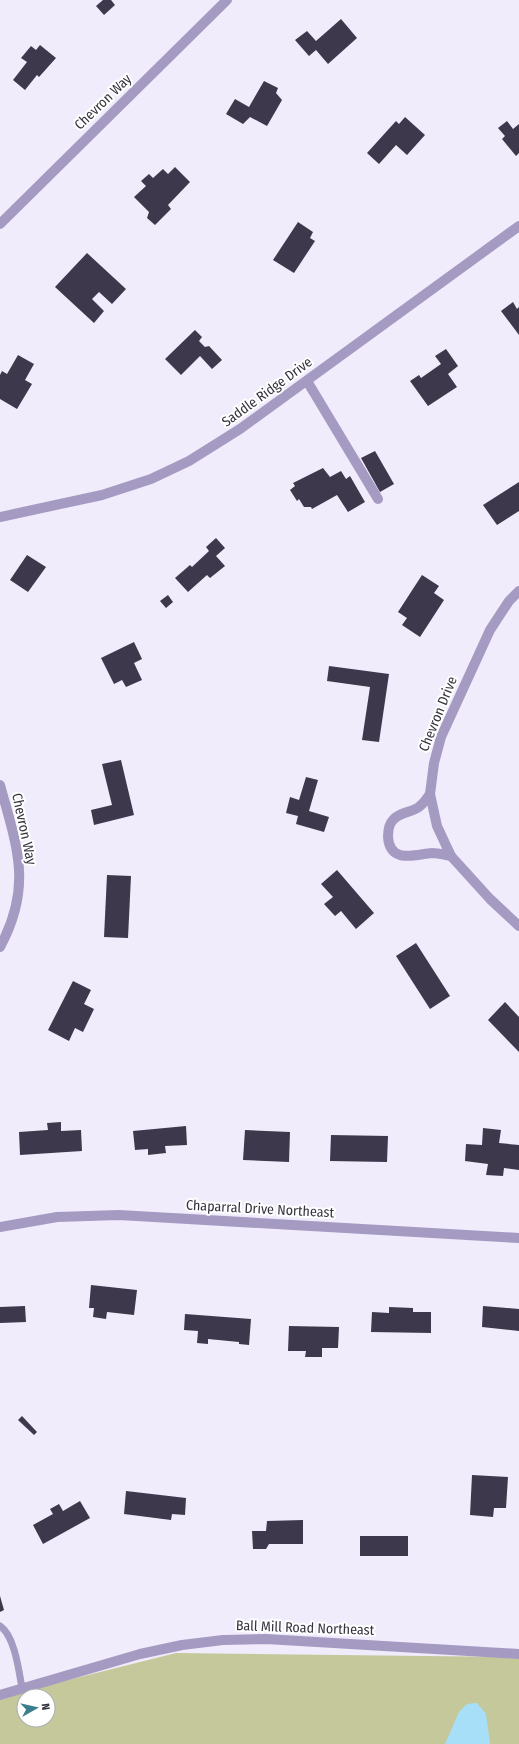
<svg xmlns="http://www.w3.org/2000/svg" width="519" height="1744" font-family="'Fira Sans Condensed',sans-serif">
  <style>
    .green { fill: #c4c89b; fill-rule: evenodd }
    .water { fill: #a8dff8 }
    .building { fill: #3d384c }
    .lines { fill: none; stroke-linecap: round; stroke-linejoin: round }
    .service { stroke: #a59bc2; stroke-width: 7 }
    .minor { stroke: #a59bc2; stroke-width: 10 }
    .labels { text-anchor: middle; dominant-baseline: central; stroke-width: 4; stroke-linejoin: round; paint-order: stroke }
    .street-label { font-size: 14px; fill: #35333d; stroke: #fff }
  </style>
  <rect width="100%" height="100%" fill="#f0ecfc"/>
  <path class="green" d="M176,1653L519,1657V1744H0V1697ZM24,1696H48V1720H24Z"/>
  <polygon class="water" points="477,1703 486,1714 490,1744 445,1744 459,1712 467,1704"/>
  <g class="building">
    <polygon points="103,0 111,0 115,5 104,15 96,6"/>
    <polygon points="341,19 357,38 328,64 316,50 309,56 295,40 307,31 316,41"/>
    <polygon points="40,45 56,58 39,77 37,75 25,90 13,80 27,62 21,58 31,46 36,50"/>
    <polygon points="264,81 278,88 276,93 282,100 267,126 250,117 243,124 226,114 235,99 249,107"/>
    <polygon points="405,117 425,135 407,155 396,145 379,164 367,153 396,121 399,124"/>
    <polygon points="507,121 513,129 519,124 519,153 516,156 502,139 505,136 498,128"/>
    <polygon points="175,167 190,182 168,205 171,209 155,225 147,218 149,212 134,197 146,186 141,181 149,174 153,178 163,169 168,174"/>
    <polygon points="298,222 313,232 310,238 315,241 294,273 273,260"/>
    <polygon points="87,253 126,289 112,304 99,292 92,299 104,311 94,323 55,287"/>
    <polygon points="513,302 517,309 519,307 519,335 501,311"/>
    <polygon points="195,330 202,337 199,341 205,347 209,346 222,360 212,369 200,356 181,375 165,359"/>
    <polygon points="446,349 458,366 448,374 457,387 428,406 410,381 419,375 421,378 441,364 435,356"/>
    <polygon points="18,355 34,364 25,380 32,384 17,409 0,399 0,375 2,371 7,374"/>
    <polygon points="375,451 394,484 380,492 361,458"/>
    <polygon points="323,468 330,477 341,471 346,479 350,476 365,502 348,512 337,495 312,509 311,507 304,507 299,499 297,501 290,490 295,486 293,483"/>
    <polygon points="519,482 519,511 497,525 483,505"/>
    <polygon points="216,538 225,548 216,556 225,566 210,578 207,575 188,592 175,578 190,565 192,567 209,551 206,547"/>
    <polygon points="27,555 46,567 28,592 10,580"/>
    <polygon points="422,575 439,586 434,593 444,600 420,637 402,625 407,618 398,612"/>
    <polygon points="168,595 173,602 166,608 160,601"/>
    <polygon points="134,642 142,659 134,663 142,680 126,687 122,680 114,684 101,658"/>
    <polygon points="329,666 389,674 379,742 362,740 370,687 327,681"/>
    <polygon points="121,760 134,815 94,825 91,810 112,805 102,764"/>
    <polygon points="306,777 318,780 309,811 329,817 324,832 296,824 298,816 286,813 290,797 299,800"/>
    <polygon points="337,870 374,913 356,929 341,911 335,916 324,904 333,897 321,884"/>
    <polygon points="107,875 131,876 128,938 104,937"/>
    <polygon points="416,943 450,996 430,1009 396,956"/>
    <polygon points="73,981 91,990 84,1004 94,1009 83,1032 75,1028 69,1041 48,1030"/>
    <polygon points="505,1002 519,1017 519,1052 488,1020"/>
    <polygon points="61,1122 61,1131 81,1130 82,1151 20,1155 19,1132 48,1130 47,1123"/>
    <polygon points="186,1126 187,1145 165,1146 166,1153 148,1155 148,1149 135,1150 133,1131"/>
    <polygon points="483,1128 501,1130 499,1143 519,1145 519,1170 504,1168 503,1176 486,1175 488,1164 465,1161 466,1144 482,1145"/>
    <polygon points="245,1130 290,1132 289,1162 243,1160"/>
    <polygon points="331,1135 388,1136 387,1162 330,1161"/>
    <polygon points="91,1285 137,1290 134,1315 107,1312 106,1319 93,1317 94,1308 89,1308"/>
    <polygon points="25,1306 26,1322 0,1323 0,1307"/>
    <polygon points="483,1306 519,1309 519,1331 482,1327"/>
    <polygon points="389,1307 413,1308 413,1312 431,1312 431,1333 371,1332 372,1312 389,1313"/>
    <polygon points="185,1314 251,1319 249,1345 239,1344 239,1342 208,1339 208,1344 197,1343 198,1331 184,1330"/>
    <polygon points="289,1326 339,1327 338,1348 322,1348 322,1357 305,1357 306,1351 288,1351"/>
    <polygon points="22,1416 37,1432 34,1435 18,1420"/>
    <polygon points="472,1475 508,1477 506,1508 494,1508 493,1517 470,1515"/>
    <polygon points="126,1491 186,1498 185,1515 172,1514 171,1520 124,1514"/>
    <polygon points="80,1501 90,1518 43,1544 33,1525 53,1514 50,1509 59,1504 63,1511"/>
    <polygon points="303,1520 303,1544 269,1544 266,1549 253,1549 252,1531 266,1531 267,1521"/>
    <rect x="360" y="1536" width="48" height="20"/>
    <polygon points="0,1596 4,1610 0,1612"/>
  </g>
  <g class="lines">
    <path class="service" d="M0,1626C15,1636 19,1672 22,1688"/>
    <g class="minor">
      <polyline points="0,224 227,0"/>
      <polyline points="307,381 378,499"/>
      <polyline points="0,517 102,495 151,479 189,461 240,429 519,226"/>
      <polyline points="519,591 509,601 490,630 441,737 434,763 430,794 437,826 451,856 490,899 519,926"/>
      <path d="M0,785C17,847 33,886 0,947"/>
      <path d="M430,794C427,798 424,803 420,806C413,813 400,811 393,820C389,824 388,831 388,837C390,865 417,854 432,853C438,853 445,855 451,856"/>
      <polyline points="0,1227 57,1217 119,1215 519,1238"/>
      <polyline points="0,1695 140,1654 182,1645 223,1640 266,1639 519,1654"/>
    </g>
  </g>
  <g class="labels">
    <g class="street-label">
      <text transform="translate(103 102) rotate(-44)">Chevron Way</text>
      <text transform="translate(267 392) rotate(-36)">Saddle Ridge Drive</text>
      <text transform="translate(438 714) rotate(-68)">Chevron Drive</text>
      <text transform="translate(24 829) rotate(78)">Chevron Way</text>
      <text transform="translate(260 1209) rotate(3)">Chaparral Drive Northeast</text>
      <text transform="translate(305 1628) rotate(2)">Ball Mill Road Northeast</text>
    </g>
  </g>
  <g transform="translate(36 1708) rotate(82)"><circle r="19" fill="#ffffff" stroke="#aeadb1"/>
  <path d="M0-3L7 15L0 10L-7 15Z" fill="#3b7e8e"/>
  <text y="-6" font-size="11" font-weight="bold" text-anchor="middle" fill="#35333d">N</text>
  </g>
</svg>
